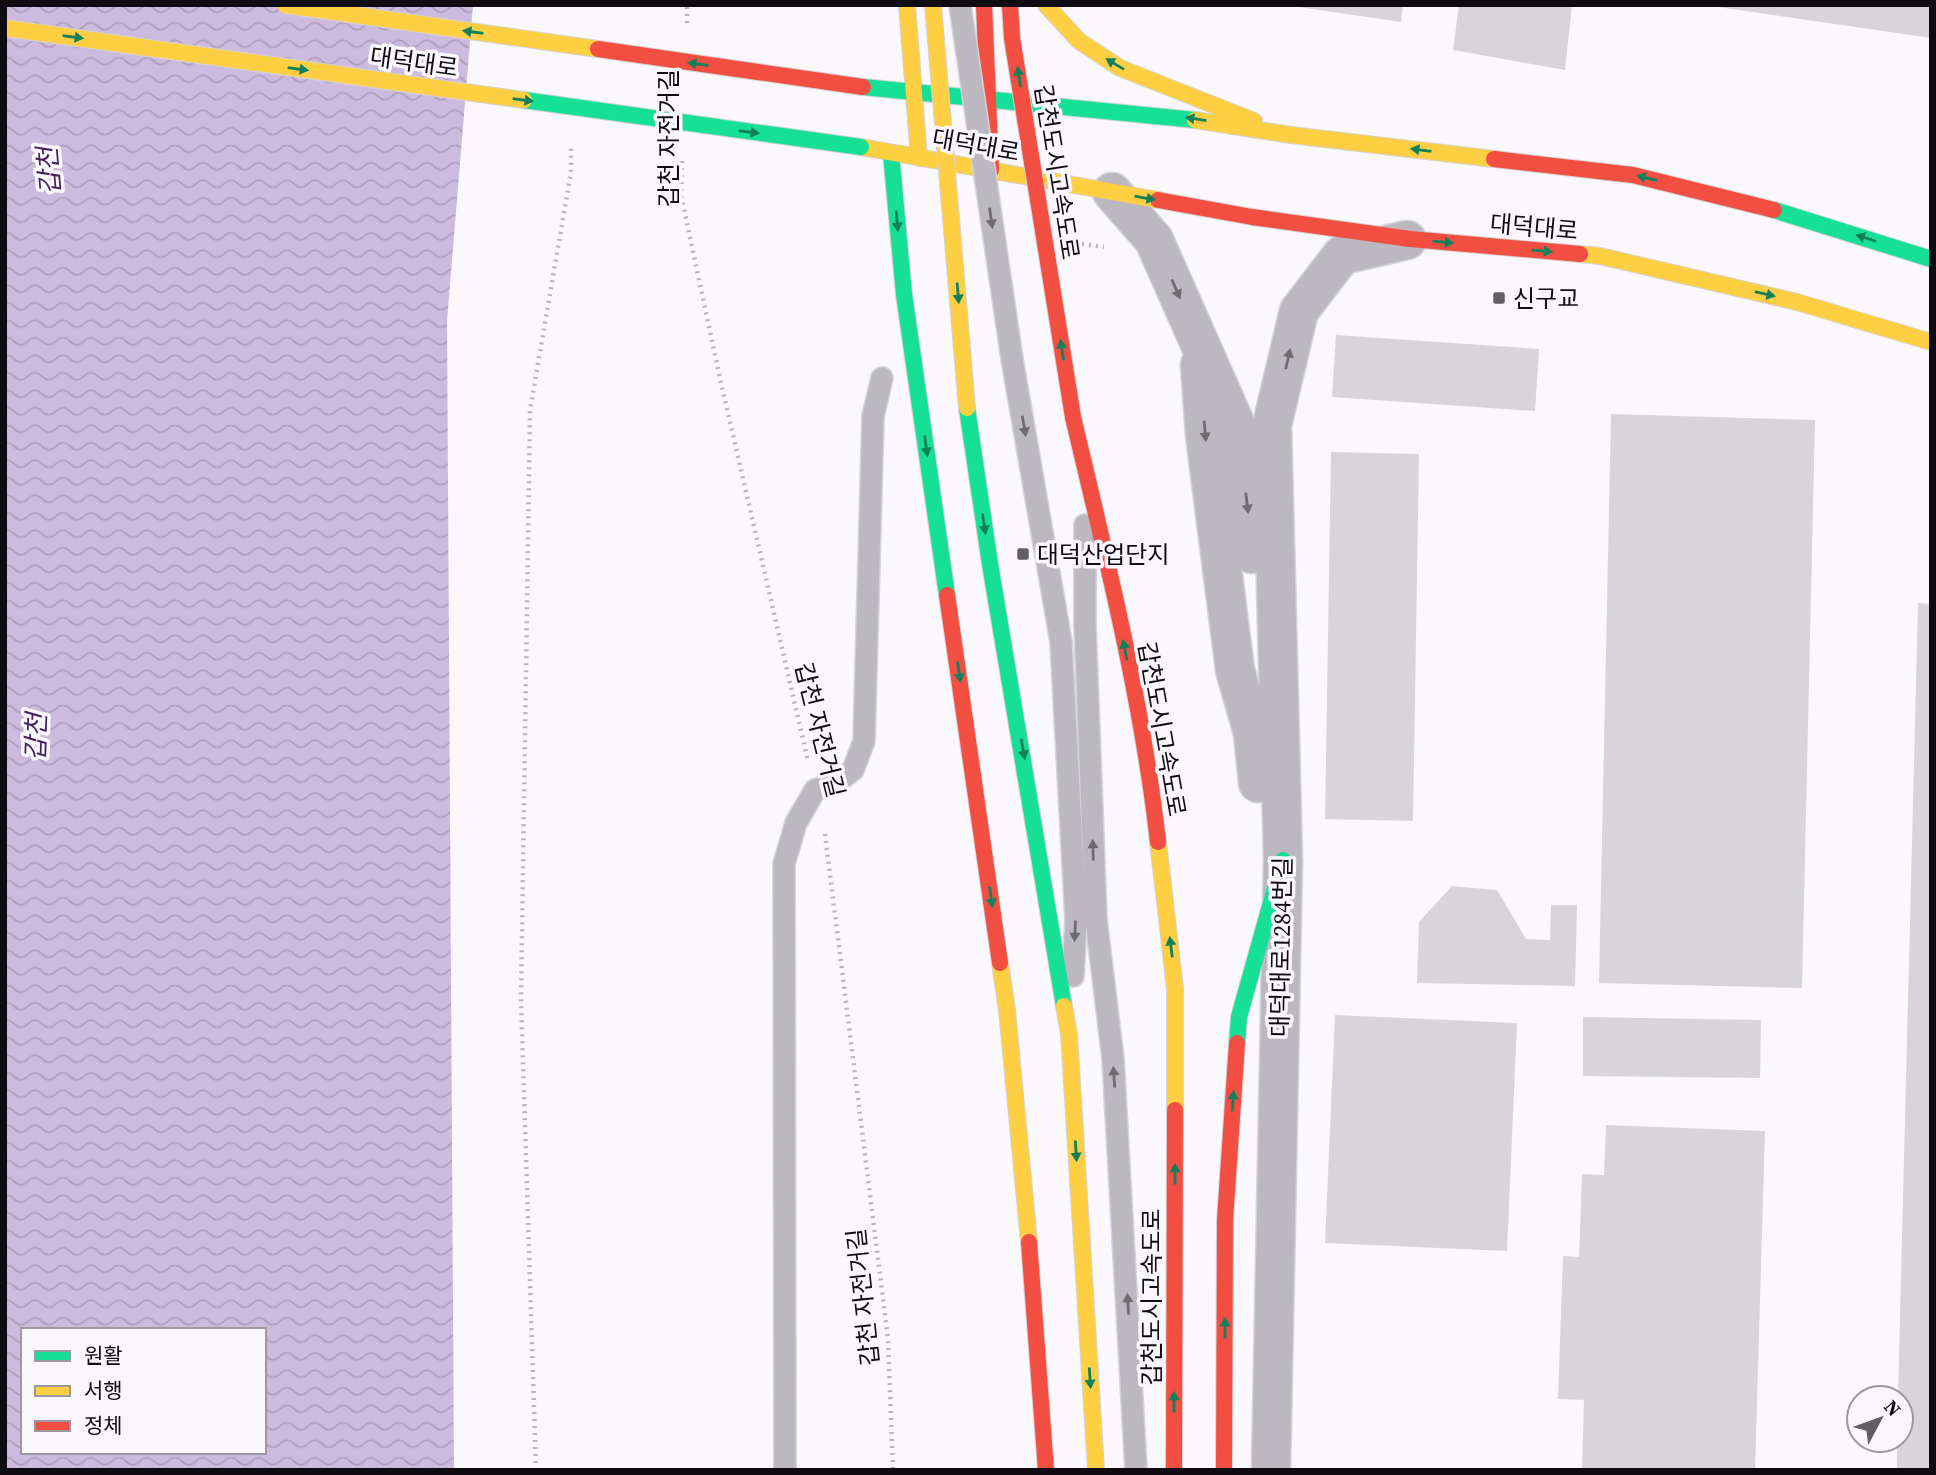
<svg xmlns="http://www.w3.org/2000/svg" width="1936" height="1475" font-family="'Source Serif 4','Noto Sans KR',serif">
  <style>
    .water { fill: url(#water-waves); fill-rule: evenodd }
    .building { fill: #d7d5d9 }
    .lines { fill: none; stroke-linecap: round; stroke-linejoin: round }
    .lane-casing { stroke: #d4d3d5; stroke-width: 24 }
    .street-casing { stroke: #d4d3d5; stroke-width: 41 }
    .fast-casing { stroke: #d4d3d5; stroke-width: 18 }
    .slow-casing { stroke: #d4d3d5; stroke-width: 18 }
    .jam-casing { stroke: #d4d3d5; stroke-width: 18 }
    .path { stroke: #b7b4ba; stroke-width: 4.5; stroke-dasharray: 2 5; stroke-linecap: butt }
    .lane { stroke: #bcb8c0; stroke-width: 21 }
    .street { stroke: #bcb8c0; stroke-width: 38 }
    .fast { stroke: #16e098; stroke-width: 16 }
    .slow { stroke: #ffcf43; stroke-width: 16 }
    .jam { stroke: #f24e42; stroke-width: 16 }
    .lane-bridge-casing { stroke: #d4d3d5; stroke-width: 24; stroke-linecap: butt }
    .fast-bridge-casing { stroke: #d4d3d5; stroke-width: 18; stroke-linecap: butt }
    .slow-bridge-casing { stroke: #d4d3d5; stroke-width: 18; stroke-linecap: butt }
    .jam-bridge-casing { stroke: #d4d3d5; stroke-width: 18; stroke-linecap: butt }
    .lane-bridge { stroke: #bcb8c0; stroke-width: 21 }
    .fast-bridge { stroke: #16e098; stroke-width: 16 }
    .slow-bridge { stroke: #ffcf43; stroke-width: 16 }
    .jam-bridge { stroke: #f24e42; stroke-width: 16 }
    .oneway { fill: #12815b }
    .oneway2 { fill: #6e6b71 }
    .poi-dot { fill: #615f63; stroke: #faf6fe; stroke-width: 2.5 }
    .labels { text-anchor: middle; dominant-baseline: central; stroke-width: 7; stroke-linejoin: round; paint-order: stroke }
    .street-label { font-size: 24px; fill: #0e0c10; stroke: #faf6fe }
    .poi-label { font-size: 24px; fill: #0e0c10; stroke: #faf6fe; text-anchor: start }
    .water-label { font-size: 26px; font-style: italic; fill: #45225e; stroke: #faf6fe }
  </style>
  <defs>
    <pattern id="water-waves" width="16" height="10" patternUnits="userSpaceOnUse" patternTransform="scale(1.75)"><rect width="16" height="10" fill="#cdbadf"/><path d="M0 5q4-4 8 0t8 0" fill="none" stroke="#af9fbe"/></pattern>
  </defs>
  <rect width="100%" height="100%" fill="#faf8fc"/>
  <path class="water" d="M5,5H473L447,321L454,1470H5ZM23,1330H264V1452H23Z"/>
  <g class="building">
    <polygon points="1285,5 1403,5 1401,22"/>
    <polygon points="1459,5 1572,5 1565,70 1453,50"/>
    <polygon points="1718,5 1931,5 1931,38 1718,7"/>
    <polygon points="1336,335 1539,349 1535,411 1332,397"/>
    <polygon points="1611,414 1815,420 1802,988 1599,983"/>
    <polygon points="1331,452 1419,454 1413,821 1325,819"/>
    <polygon points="1918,603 1931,604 1931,1470 1897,1470 1897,1440 1901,1440 1901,1398 1898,1398"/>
    <polygon points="1452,886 1497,890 1526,939 1550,940 1551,905 1577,905 1575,986 1417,983 1419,922"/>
    <polygon points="1335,1015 1517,1023 1507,1251 1325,1243"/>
    <polygon points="1583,1017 1761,1020 1760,1078 1583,1076"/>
    <polygon points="1606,1125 1765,1131 1755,1470 1582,1470 1584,1400 1558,1399 1563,1256 1579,1257 1582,1174 1604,1175"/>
  </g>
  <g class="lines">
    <defs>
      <g id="lane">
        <polyline points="1012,359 1061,642 1076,920 1073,976"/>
        <polyline points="1085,525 1085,625 1096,919 1113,1059 1136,1470"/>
        <polyline points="785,1470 784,864 796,823 815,790 836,783 853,770 864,741 873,416 882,378"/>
      </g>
      <g id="street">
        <polyline points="1112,192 1154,240 1238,430 1252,554"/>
        <polyline points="1200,365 1205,435 1235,670 1253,733 1258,783"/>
        <polyline points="1271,1470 1283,860 1272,425 1299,311 1342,255 1407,240"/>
      </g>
      <g id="fast">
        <polyline points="863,87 1195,120"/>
        <polyline points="891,153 904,294 947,595"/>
        <polyline points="1774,210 1931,259"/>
        <polyline points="967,408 990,564 1064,1006"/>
        <polyline points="1237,1043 1239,1017 1283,860"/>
      </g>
      <g id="slow">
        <polyline points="907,5 919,158"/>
        <polyline points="1046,5 1079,41 1120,68 1254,121"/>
        <polyline points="1195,120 1291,135 1494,159"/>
        <polyline points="861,147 1158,200"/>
        <polyline points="1580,254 1600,256 1797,302 1931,342"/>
        <polyline points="1158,842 1175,988 1175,1110"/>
        <polyline points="1000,963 1007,1010 1029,1242"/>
        <polyline points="1064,1006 1069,1034 1096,1470"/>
      </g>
      <g id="jam">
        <polyline points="984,5 991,170"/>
        <polyline points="1494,159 1633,175 1774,210"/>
        <polyline points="1158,200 1252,217 1410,239 1580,254"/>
        <path d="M1073,417C1106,557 1142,699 1158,842"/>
        <polyline points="947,595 1000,963"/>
        <polyline points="1029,1242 1046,1470"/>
        <polyline points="1174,1470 1175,1110"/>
        <polyline points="1224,1470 1225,1220 1237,1043"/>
      </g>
    </defs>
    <use href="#lane" class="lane-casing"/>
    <use href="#street" class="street-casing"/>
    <use href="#fast" class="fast-casing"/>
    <use href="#slow" class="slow-casing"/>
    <use href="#jam" class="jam-casing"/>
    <g class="path">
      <polyline points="687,23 687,5"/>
      <polyline points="682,161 681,195 721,383 808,761"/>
      <polyline points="1082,244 1104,247"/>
      <polyline points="825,834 888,1339 893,1470"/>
      <polyline points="536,1470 521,1000 530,410 571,172 571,144"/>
    </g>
    <use href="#lane" class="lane"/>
    <use href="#street" class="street"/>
    <use href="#fast" class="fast"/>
    <use href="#slow" class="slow"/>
    <use href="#jam" class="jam"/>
    <defs>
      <polyline id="lane-bridge" points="960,5 1012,359"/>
      <polyline id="fast-bridge" points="524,100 861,147"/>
      <g id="slow-bridge">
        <polyline points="285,5 598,49"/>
        <polyline points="933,5 967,408"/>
        <polyline points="5,28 524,100"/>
      </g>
      <g id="jam-bridge">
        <polyline points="1010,5 1012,38 1073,417"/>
        <polyline points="598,49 863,87"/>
      </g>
    </defs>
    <use href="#lane-bridge" class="lane-bridge-casing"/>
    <use href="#fast-bridge" class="fast-bridge-casing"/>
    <use href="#slow-bridge" class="slow-bridge-casing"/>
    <use href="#jam-bridge" class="jam-bridge-casing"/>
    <use href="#lane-bridge" class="lane-bridge"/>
    <use href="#fast-bridge" class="fast-bridge"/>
    <use href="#slow-bridge" class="slow-bridge"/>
    <use href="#jam-bridge" class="jam-bridge"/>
  </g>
  <defs><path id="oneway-solid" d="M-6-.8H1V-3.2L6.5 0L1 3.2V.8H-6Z" transform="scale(1.75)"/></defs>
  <g class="oneway">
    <use href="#oneway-solid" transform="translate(473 32) rotate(-172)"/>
    <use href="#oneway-solid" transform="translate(73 37) rotate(8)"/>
    <use href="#oneway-solid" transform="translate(698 64) rotate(-172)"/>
    <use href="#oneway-solid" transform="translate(1115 64) rotate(-149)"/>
    <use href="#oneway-solid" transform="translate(298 69) rotate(8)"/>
    <use href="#oneway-solid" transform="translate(1019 77) rotate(-99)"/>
    <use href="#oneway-solid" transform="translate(523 100) rotate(8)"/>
    <use href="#oneway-solid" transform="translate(1196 119) rotate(-171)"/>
    <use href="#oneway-solid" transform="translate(749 132) rotate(8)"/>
    <use href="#oneway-solid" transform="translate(1421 150) rotate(-173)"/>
    <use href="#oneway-solid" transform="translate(1647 178) rotate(-166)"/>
    <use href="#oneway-solid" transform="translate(1145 198) rotate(10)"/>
    <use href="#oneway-solid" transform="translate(897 221) rotate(85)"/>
    <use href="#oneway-solid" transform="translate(1866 238) rotate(-162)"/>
    <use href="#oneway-solid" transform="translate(1443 242) rotate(5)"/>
    <use href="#oneway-solid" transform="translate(1542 251) rotate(5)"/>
    <use href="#oneway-solid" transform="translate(958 293) rotate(85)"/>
    <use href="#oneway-solid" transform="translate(1765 294) rotate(13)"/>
    <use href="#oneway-solid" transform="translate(1062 350) rotate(-99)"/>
    <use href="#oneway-solid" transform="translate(926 446) rotate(82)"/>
    <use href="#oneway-solid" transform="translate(984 524) rotate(82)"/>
    <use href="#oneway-solid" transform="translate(1125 650) rotate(-101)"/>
    <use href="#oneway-solid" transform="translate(959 672) rotate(82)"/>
    <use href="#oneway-solid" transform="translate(1023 749) rotate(80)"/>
    <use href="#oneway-solid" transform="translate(991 897) rotate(82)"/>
    <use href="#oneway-solid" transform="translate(1171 947) rotate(-97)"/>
    <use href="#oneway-solid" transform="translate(1233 1101) rotate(-86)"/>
    <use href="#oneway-solid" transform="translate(1076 1151) rotate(86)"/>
    <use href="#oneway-solid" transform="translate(1175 1174) rotate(-90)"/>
    <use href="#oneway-solid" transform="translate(1225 1328) rotate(-90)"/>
    <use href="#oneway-solid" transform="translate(1090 1378) rotate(86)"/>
    <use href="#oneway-solid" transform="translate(1174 1402) rotate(-90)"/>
  </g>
  <g class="oneway2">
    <use href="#oneway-solid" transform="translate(991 218) rotate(82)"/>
    <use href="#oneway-solid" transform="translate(1176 289) rotate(66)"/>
    <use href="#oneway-solid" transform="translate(1288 359) rotate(-77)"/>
    <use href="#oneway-solid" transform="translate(1024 426) rotate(80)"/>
    <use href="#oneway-solid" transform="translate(1205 431) rotate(85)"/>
    <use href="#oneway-solid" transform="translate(1247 503) rotate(83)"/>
    <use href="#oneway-solid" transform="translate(1093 850) rotate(-92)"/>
    <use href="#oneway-solid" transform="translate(1075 931) rotate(93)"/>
    <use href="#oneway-solid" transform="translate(1114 1077) rotate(-94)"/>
    <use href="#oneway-solid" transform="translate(1128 1304) rotate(-93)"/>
  </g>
  <g class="poi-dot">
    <rect x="1492" y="291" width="14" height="14" rx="3.5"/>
    <rect x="1016" y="547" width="14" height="14" rx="3.5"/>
  </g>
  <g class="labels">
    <g class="street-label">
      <text transform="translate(414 62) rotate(8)">대덕대로</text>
      <text transform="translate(668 138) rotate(-90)">갑천 자전거길</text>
      <text transform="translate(976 145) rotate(10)">대덕대로</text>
      <text transform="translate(1057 172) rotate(81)">갑천도시고속도로</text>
      <text transform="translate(1534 227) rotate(5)">대덕대로</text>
      <text transform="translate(1162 729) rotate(80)">갑천도시고속도로</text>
      <text transform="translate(820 730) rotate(76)">갑천 자전거길</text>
      <text transform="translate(1281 947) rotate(-89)">대덕대로1284번길</text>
      <text transform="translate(863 1297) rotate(-96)">갑천 자전거길</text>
      <text transform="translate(1151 1297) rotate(-90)">갑천도시고속도로</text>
    </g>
    <g class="poi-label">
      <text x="1513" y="298">신구교</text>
      <text x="1037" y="554">대덕산업단지</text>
    </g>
    <g class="water-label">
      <text transform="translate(49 171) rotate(-95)">갑천</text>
      <text transform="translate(36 737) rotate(-88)">갑천</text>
    </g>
  </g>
  <rect width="1936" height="1475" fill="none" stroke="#0e0c10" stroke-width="14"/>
  <rect x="21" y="1328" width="245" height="126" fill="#faf6fe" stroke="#9c989f" stroke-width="2"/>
  <rect x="35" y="1351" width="35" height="10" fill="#16e098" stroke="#9c989f" stroke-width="2"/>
  <text x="84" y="1363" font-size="21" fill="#0e0c10">원활</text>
  <rect x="35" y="1386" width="35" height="10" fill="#ffcf43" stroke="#9c989f" stroke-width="2"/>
  <text x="84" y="1398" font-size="21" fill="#0e0c10">서행</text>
  <rect x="35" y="1421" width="35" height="10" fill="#f24e42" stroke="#9c989f" stroke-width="2"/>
  <text x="84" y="1433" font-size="21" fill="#0e0c10">정체</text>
  <g transform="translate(1880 1419) rotate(49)"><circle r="33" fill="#faf6fe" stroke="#9c989f" stroke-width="2"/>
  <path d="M0-5L12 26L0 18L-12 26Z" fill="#615f63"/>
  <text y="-10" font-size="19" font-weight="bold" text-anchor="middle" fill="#0e0c10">N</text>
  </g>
</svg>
